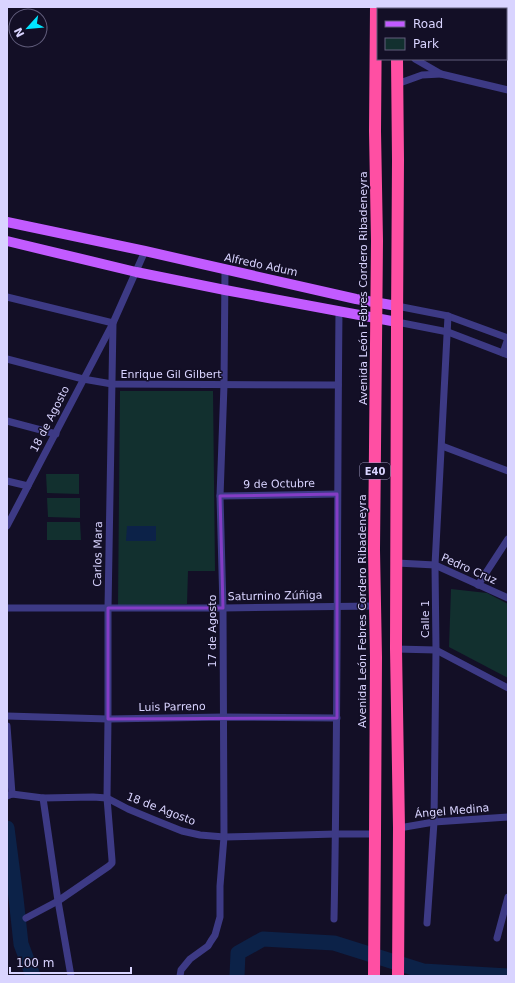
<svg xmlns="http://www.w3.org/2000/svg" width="515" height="983" font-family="'DejaVu Sans',sans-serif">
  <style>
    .green { fill: #12302f }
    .water { fill: #0c2248 }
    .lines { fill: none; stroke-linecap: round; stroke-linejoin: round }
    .river { stroke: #0c2248; stroke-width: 15 }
    .street { stroke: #3d3a85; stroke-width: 7 }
    .primary { stroke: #c25bff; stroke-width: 10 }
    .highway { stroke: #ff4fa3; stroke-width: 12 }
    .marked { fill: none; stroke: #843dc5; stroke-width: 3; stroke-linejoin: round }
    .labels { text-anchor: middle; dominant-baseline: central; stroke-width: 3; stroke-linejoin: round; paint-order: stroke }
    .shield { fill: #130f26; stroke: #9e99be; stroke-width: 1 }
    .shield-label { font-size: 10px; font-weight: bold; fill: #d9d4ff }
    .street-label { font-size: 11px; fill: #d9d4ff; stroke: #130f26 }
  </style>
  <rect width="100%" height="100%" fill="#130f26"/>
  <g class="green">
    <polygon points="120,391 213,391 215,571 188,571 187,604 118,605"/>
    <polygon points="46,474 79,474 79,494 47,493"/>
    <polygon points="47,498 80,498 80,518 48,517"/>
    <polygon points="47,522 80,522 81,540 47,540"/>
    <polygon points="451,589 487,593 508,604 508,678 449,647"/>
  </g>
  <polygon class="water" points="127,526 156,526 156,541 126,541"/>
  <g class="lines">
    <g class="river">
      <polyline points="7,828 16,898 21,944 33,976"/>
      <polyline points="237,976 238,953 263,939 334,943 423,971 508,976"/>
    </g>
    <g class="street">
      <polyline points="415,59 441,74 508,90"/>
      <polyline points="397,84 422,75 441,74"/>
      <polyline points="7,297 113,323"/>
      <polyline points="397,306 448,316 508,338"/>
      <polyline points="397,322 448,332 508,355"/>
      <polyline points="503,353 508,338"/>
      <polyline points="7,359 83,379 112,384 338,385"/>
      <polyline points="7,421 56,434"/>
      <polyline points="442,446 508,471"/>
      <polyline points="7,481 28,486"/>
      <polyline points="220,496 337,494"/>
      <polyline points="7,526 112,325"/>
      <polyline points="397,563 435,565 508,598"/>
      <polyline points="478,585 508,539"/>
      <polyline points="7,608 223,608 375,606"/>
      <polyline points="396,649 436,650 508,688"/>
      <polyline points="7,716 108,719 223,717 337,718"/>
      <polyline points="7,726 12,794"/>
      <polyline points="7,796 12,794 43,798 93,797 107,798 128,809 157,821 182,831 200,835 224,837 336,834 375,834"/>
      <polyline points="43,798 58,901 71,976"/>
      <polyline points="399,828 434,822 508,817"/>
      <polyline points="26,918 58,901 109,866 112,863 112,860 107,798 108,719 108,608 113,323 145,251"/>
      <path d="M334,919C338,716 337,513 339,311"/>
      <polyline points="427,923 434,822 436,650 435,565 448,316"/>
      <polyline points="497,938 508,897"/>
      <polyline points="180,976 181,970 190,959 208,946 211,941 215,935 220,917 220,886 224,837 223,608 220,496 224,385 225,270"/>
    </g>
    <g class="primary">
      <polyline points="7,222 145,251 356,299 397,306"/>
      <polyline points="7,241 136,272 225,290 397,322"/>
    </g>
    <g class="highway">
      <polyline points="398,9 398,7"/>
      <polyline points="397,59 398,160 397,322 396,649 399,828 398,976"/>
      <polyline points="374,976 375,834 376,657 374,550 377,241 375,131 376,7"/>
    </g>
  </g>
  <path class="marked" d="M337,494V718L108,719V608H223L220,496Z"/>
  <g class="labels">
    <rect class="shield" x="360" y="463" width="30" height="16" rx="3"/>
    <g class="shield-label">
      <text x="375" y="471">E40</text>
    </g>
    <g class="street-label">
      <text transform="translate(261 265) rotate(12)">Alfredo Adum</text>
      <text transform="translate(363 288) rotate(-90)">Avenida León Febres Cordero Ribadeneyra</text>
      <text x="171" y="374">Enrique Gil Gilbert</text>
      <text transform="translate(50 419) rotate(-63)">18 de Agosto</text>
      <text transform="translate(279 484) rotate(-1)">9 de Octubre</text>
      <text transform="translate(98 554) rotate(-89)">Carlos Mara</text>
      <text transform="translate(469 569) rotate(24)">Pedro Cruz</text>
      <text transform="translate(275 596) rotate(-1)">Saturnino Zúñiga</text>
      <text transform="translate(362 611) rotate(-90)">Avenida León Febres Cordero Ribadeneyra</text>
      <text transform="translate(425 619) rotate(-90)">Calle 1</text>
      <text transform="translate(212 631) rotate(-90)">17 de Agosto</text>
      <text transform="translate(172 707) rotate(-1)">Luis Parreno</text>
      <text transform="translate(161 809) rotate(21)">18 de Agosto</text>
      <text transform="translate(452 811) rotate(-5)">Ángel Medina</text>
    </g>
  </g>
  <rect width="515" height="983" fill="none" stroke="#d9d4ff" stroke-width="16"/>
  <rect x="377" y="8" width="130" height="52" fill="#130f26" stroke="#625e7d"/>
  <rect x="385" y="21" width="20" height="6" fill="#c25bff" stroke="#625e7d"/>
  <text x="413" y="28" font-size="12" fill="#d9d4ff">Road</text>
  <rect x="385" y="38" width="20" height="12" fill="#12302f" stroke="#625e7d"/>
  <text x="413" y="48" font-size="12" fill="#d9d4ff">Park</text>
  <g transform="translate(28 28) rotate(243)"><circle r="19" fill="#130f26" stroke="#625e7d"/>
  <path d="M0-3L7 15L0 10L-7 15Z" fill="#00e5ff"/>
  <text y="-6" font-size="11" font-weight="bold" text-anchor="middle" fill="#d9d4ff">N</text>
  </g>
  <path d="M10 967v6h121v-6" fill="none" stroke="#d9d4ff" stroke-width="2"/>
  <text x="16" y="967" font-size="12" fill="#d9d4ff" stroke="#130f26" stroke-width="3" paint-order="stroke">100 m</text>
</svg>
